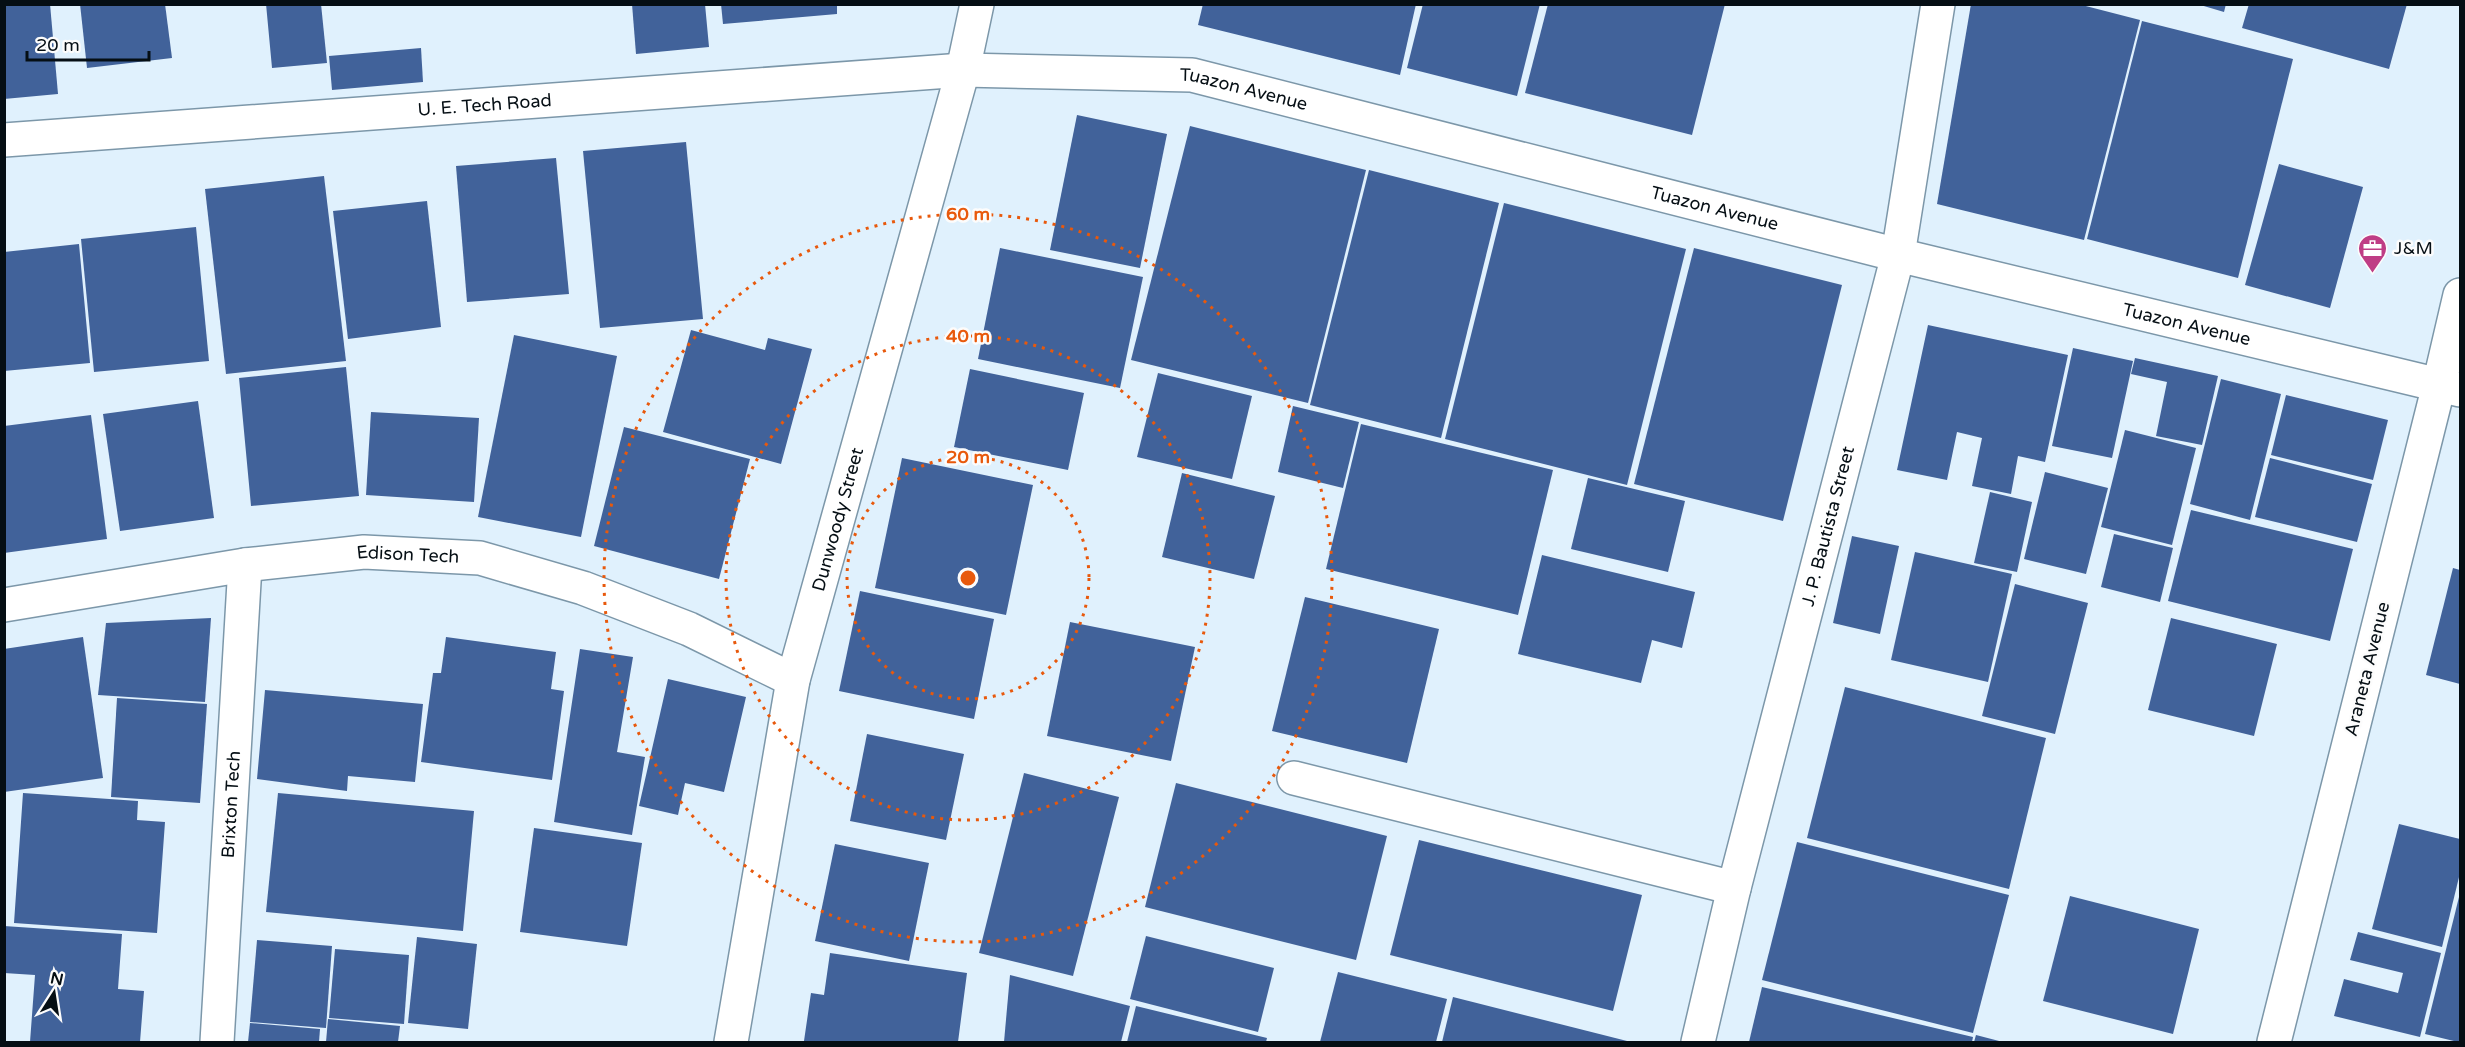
<svg xmlns="http://www.w3.org/2000/svg" width="2465" height="1047" font-family="'Varela Round',sans-serif">
  <style>
    .building { fill: #41629a }
    .lines { fill: none; stroke-linecap: round; stroke-linejoin: round }
    .minor-casing { stroke: #7c97a9; stroke-width: 36 }
    .major-casing { stroke: #7c97a9; stroke-width: 36 }
    .minor { stroke: #fff; stroke-width: 33 }
    .major { stroke: #fff; stroke-width: 33 }
    .ring { fill: none; stroke: #e8590c; stroke-width: 3; stroke-dasharray: 3 6 }
    .labels { text-anchor: middle; dominant-baseline: central; stroke-width: 5; stroke-linejoin: round; paint-order: stroke }
    .street-label { font-size: 18px; fill: #050e14; stroke: #fcfcfc }
    .poi-label { font-size: 18px; fill: #050e14; stroke: #fcfcfc; text-anchor: start }
    .centre { fill: #e8590c; stroke: #fcfcfc; stroke-width: 3 }
    .ring-label { font-size: 18px; text-anchor: middle; font-weight: bold; fill: #e8590c; stroke: #fcfcfc; stroke-width: 5; stroke-linejoin: round; paint-order: stroke }
  </style>
  <rect width="100%" height="100%" fill="#e0f1fd"/>
  <g class="building">
    <polygon points="4,4 50,4 58,94 4,99"/>
    <polygon points="80,4 165,4 172,58 87,68"/>
    <polygon points="266,4 321,4 327,63 272,68"/>
    <polygon points="632,4 705,4 709,47 636,54"/>
    <polygon points="721,4 837,4 837,14 723,24"/>
    <polygon points="1203,4 1416,4 1400,75 1198,25"/>
    <polygon points="1423,4 1540,4 1517,96 1407,68"/>
    <polygon points="1548,4 1725,4 1692,135 1525,93"/>
    <polygon points="1971,4 2078,4 2140,20 2084,240 1937,204"/>
    <polygon points="2197,4 2226,4 2224,12"/>
    <polygon points="2249,4 2407,4 2389,69 2242,28"/>
    <polygon points="2142,21 2293,59 2238,278 2087,239"/>
    <polygon points="421,48 423,82 332,90 329,56"/>
    <polygon points="1077,115 1167,134 1140,268 1050,250"/>
    <polygon points="1190,126 1366,170 1308,403 1131,360"/>
    <polygon points="686,142 703,319 600,328 583,151"/>
    <polygon points="556,158 569,294 467,302 456,166"/>
    <polygon points="2279,164 2363,187 2330,308 2245,285"/>
    <polygon points="1369,170 1499,203 1441,438 1310,405"/>
    <polygon points="324,176 346,361 226,374 205,189"/>
    <polygon points="427,201 441,327 348,339 333,211"/>
    <polygon points="1504,203 1686,249 1627,485 1445,439"/>
    <polygon points="196,227 209,361 94,372 81,239"/>
    <polygon points="79,244 90,363 4,371 4,252"/>
    <polygon points="1000,248 1143,277 1120,388 978,359"/>
    <polygon points="1694,248 1842,285 1783,521 1634,484"/>
    <polygon points="1928,325 2068,355 2045,462 2018,456 2011,494 1972,486 1982,438 1957,432 1947,480 1897,470"/>
    <polygon points="691,330 765,350 768,338 812,349 781,464 663,432"/>
    <polygon points="514,335 617,356 581,537 478,517"/>
    <polygon points="2073,348 2133,361 2112,458 2052,446"/>
    <polygon points="2135,358 2218,376 2202,445 2156,436 2167,382 2131,374"/>
    <polygon points="346,367 359,496 251,506 239,378"/>
    <polygon points="970,369 1084,393 1068,470 954,447"/>
    <polygon points="1158,373 1252,396 1232,479 1137,457"/>
    <polygon points="2221,379 2281,394 2250,520 2190,504"/>
    <polygon points="2286,395 2388,420 2373,480 2271,455"/>
    <polygon points="198,401 214,518 120,531 103,414"/>
    <polygon points="1293,406 1359,422 1343,488 1278,472"/>
    <polygon points="371,412 479,418 474,502 366,495"/>
    <polygon points="91,415 107,539 4,553 4,426"/>
    <polygon points="1361,424 1553,470 1518,615 1326,569"/>
    <polygon points="624,427 750,459 719,579 594,546"/>
    <polygon points="2125,430 2196,448 2172,545 2101,527"/>
    <polygon points="902,458 1033,485 1006,615 875,588"/>
    <polygon points="2270,458 2372,484 2357,542 2255,517"/>
    <polygon points="2045,472 2108,488 2086,574 2024,559"/>
    <polygon points="1182,473 1275,496 1254,579 1162,557"/>
    <polygon points="1588,478 1685,501 1668,572 1571,549"/>
    <polygon points="1990,492 2032,502 2017,572 1974,563"/>
    <polygon points="2191,510 2353,549 2330,641 2168,601"/>
    <polygon points="2114,534 2173,548 2160,602 2101,587"/>
    <polygon points="1852,536 1899,546 1880,634 1833,623"/>
    <polygon points="1915,552 2012,574 1988,682 1891,660"/>
    <polygon points="1542,555 1695,592 1682,648 1652,640 1641,683 1518,654"/>
    <polygon points="2453,568 2460,570 2460,684 2426,675"/>
    <polygon points="2015,584 2088,603 2055,734 1982,716"/>
    <polygon points="860,591 994,619 974,719 839,691"/>
    <polygon points="1305,597 1439,629 1407,763 1272,731"/>
    <polygon points="211,618 205,702 98,695 106,623"/>
    <polygon points="2171,618 2277,644 2254,736 2148,710"/>
    <polygon points="1070,622 1195,647 1171,761 1047,736"/>
    <polygon points="83,637 103,778 4,792 4,649"/>
    <polygon points="446,637 556,652 551,689 564,691 552,780 421,762 433,673 441,673"/>
    <polygon points="580,649 633,657 617,752 645,757 632,835 554,822"/>
    <polygon points="668,679 746,697 724,792 685,783 678,815 639,806"/>
    <polygon points="1845,687 2046,738 2009,889 1807,838"/>
    <polygon points="265,690 423,704 415,782 348,776 347,791 257,779"/>
    <polygon points="117,698 207,704 200,803 111,797"/>
    <polygon points="867,734 964,754 946,840 850,821"/>
    <polygon points="1024,773 1119,797 1073,976 979,953"/>
    <polygon points="1176,783 1387,836 1356,960 1145,907"/>
    <polygon points="23,793 138,801 137,820 165,822 157,933 14,923"/>
    <polygon points="278,793 474,811 463,931 266,912"/>
    <polygon points="2399,824 2460,839 2460,873 2442,947 2372,929"/>
    <polygon points="534,828 642,843 627,946 520,932"/>
    <polygon points="1419,840 1642,895 1613,1011 1390,955"/>
    <polygon points="1797,842 2009,895 1973,1033 1762,980"/>
    <polygon points="835,844 929,863 909,961 815,941"/>
    <polygon points="2460,893 2460,1042 2458,1042 2425,1034"/>
    <polygon points="2070,896 2199,929 2173,1034 2043,1001"/>
    <polygon points="4,926 122,934 118,989 144,991 140,1042 30,1042 35,975 4,973"/>
    <polygon points="2358,932 2441,953 2420,1037 2334,1016 2344,979 2398,993 2403,973 2350,960"/>
    <polygon points="1146,936 1274,968 1258,1032 1130,999"/>
    <polygon points="417,937 477,944 468,1029 408,1023"/>
    <polygon points="257,940 332,946 326,1028 250,1022"/>
    <polygon points="335,949 409,955 404,1024 329,1018"/>
    <polygon points="830,953 967,973 958,1042 804,1041 811,993 824,995"/>
    <polygon points="1338,972 1447,999 1436,1042 1320,1042"/>
    <polygon points="1010,975 1130,1006 1121,1042 1004,1042"/>
    <polygon points="1762,987 1973,1037 1972,1042 1749,1042"/>
    <polygon points="1453,997 1631,1042 1442,1042"/>
    <polygon points="1136,1006 1267,1038 1266,1042 1127,1042"/>
    <polygon points="328,1019 400,1026 398,1042 326,1042"/>
    <polygon points="250,1023 320,1029 319,1042 248,1042"/>
    <polygon points="1976,1035 2003,1042 1974,1042"/>
  </g>
  <g class="lines">
    <defs>
      <g id="minor">
        <path id="s1" d="M4,140L963,70L1192,75L1898,255L2439,385L2274,1042"/>
        <path id="s2" d="M4,605L245,565L364,552L480,558L583,588L689,629L793,680"/>
        <polyline points="1294,778 1734,888"/>
        <path id="s3" d="M217,1042L245,565"/>
        <path id="s4" d="M731,1042L793,680L963,70L977,4"/>
        <path id="s5" d="M1698,1042L1734,888L1898,255L1938,4"/>
      </g>
      <polyline id="major" points="2460,295 2439,385 2460,390"/>
    </defs>
    <use href="#minor" class="minor-casing"/>
    <use href="#major" class="major-casing"/>
    <use href="#minor" class="minor"/>
    <use href="#major" class="major"/>
  </g>
  <g class="ring">
    <circle cx="968" cy="578" r="121"/>
    <circle cx="968" cy="578" r="242"/>
    <circle cx="968" cy="578" r="364"/>
  </g>
  <defs>
    <symbol id="office-pin" viewBox="-11 -11 22 30"><path d="M0 17L-7.5 6A9.5 9.5 0 1 1 7.5 6Z" fill="#bf3d85" stroke="#fcfcfc"/><path d="M-6-3h4V-5.5h4V-3h4V5H-6ZM-1-4.5V-3h2v-1.5ZM-6 0V1H6V0Z" fill="#fff"/></symbol>
  </defs>
  <g fill-rule="evenodd">
    <use href="#office-pin" x="2356" y="232" width="33" height="45"/>
  </g>
  <g class="labels">
    <g class="street-label">
      <text stroke="none"><textPath href="#s1" startOffset="1244">Tuazon Avenue</textPath></text>
      <text stroke="none"><textPath href="#s1" startOffset="482">U. E. Tech Road</textPath></text>
      <text stroke="none"><textPath href="#s1" startOffset="1730">Tuazon Avenue</textPath></text>
      <text stroke="none"><textPath href="#s1" startOffset="2216">Tuazon Avenue</textPath></text>
      <text stroke="none"><textPath href="#s4" startOffset="534">Dunwoody Street</textPath></text>
      <text stroke="none"><textPath href="#s5" startOffset="532">J. P. Bautista Street</textPath></text>
      <text stroke="none"><textPath href="#s2" startOffset="408">Edison Tech</textPath></text>
      <text transform="translate(2367 669) rotate(-76)">Araneta Avenue</text>
      <text stroke="none"><textPath href="#s3" startOffset="238">Brixton Tech</textPath></text>
    </g>
    <g class="poi-label">
      <text x="2394" y="248">J&amp;M</text>
    </g>
  </g>
  <circle cx="968" cy="578" r="9" class="centre"/>
  <g class="ring-label">
    <text x="968" y="220">60 m</text>
    <text x="968" y="342">40 m</text>
    <text x="968" y="463">20 m</text>
  </g>
  <rect width="2465" height="1047" fill="none" stroke="#050e14" stroke-width="12"/>
  <g transform="translate(54 993) rotate(12)" stroke="#fcfcfc" stroke-width="4.5" paint-order="stroke">
  <path d="M0-4.5L10 22L0 15L-10 22Z" fill="#050e14"/>
  <text y="-9" font-size="16" font-weight="bold" text-anchor="middle" fill="#050e14">N</text>
  </g>
  <path d="M27 51v9h122v-9" fill="none" stroke="#050e14" stroke-width="3"/>
  <text x="36" y="51" font-size="18" fill="#050e14" stroke="#fcfcfc" stroke-width="4.5" paint-order="stroke">20 m</text>
</svg>
